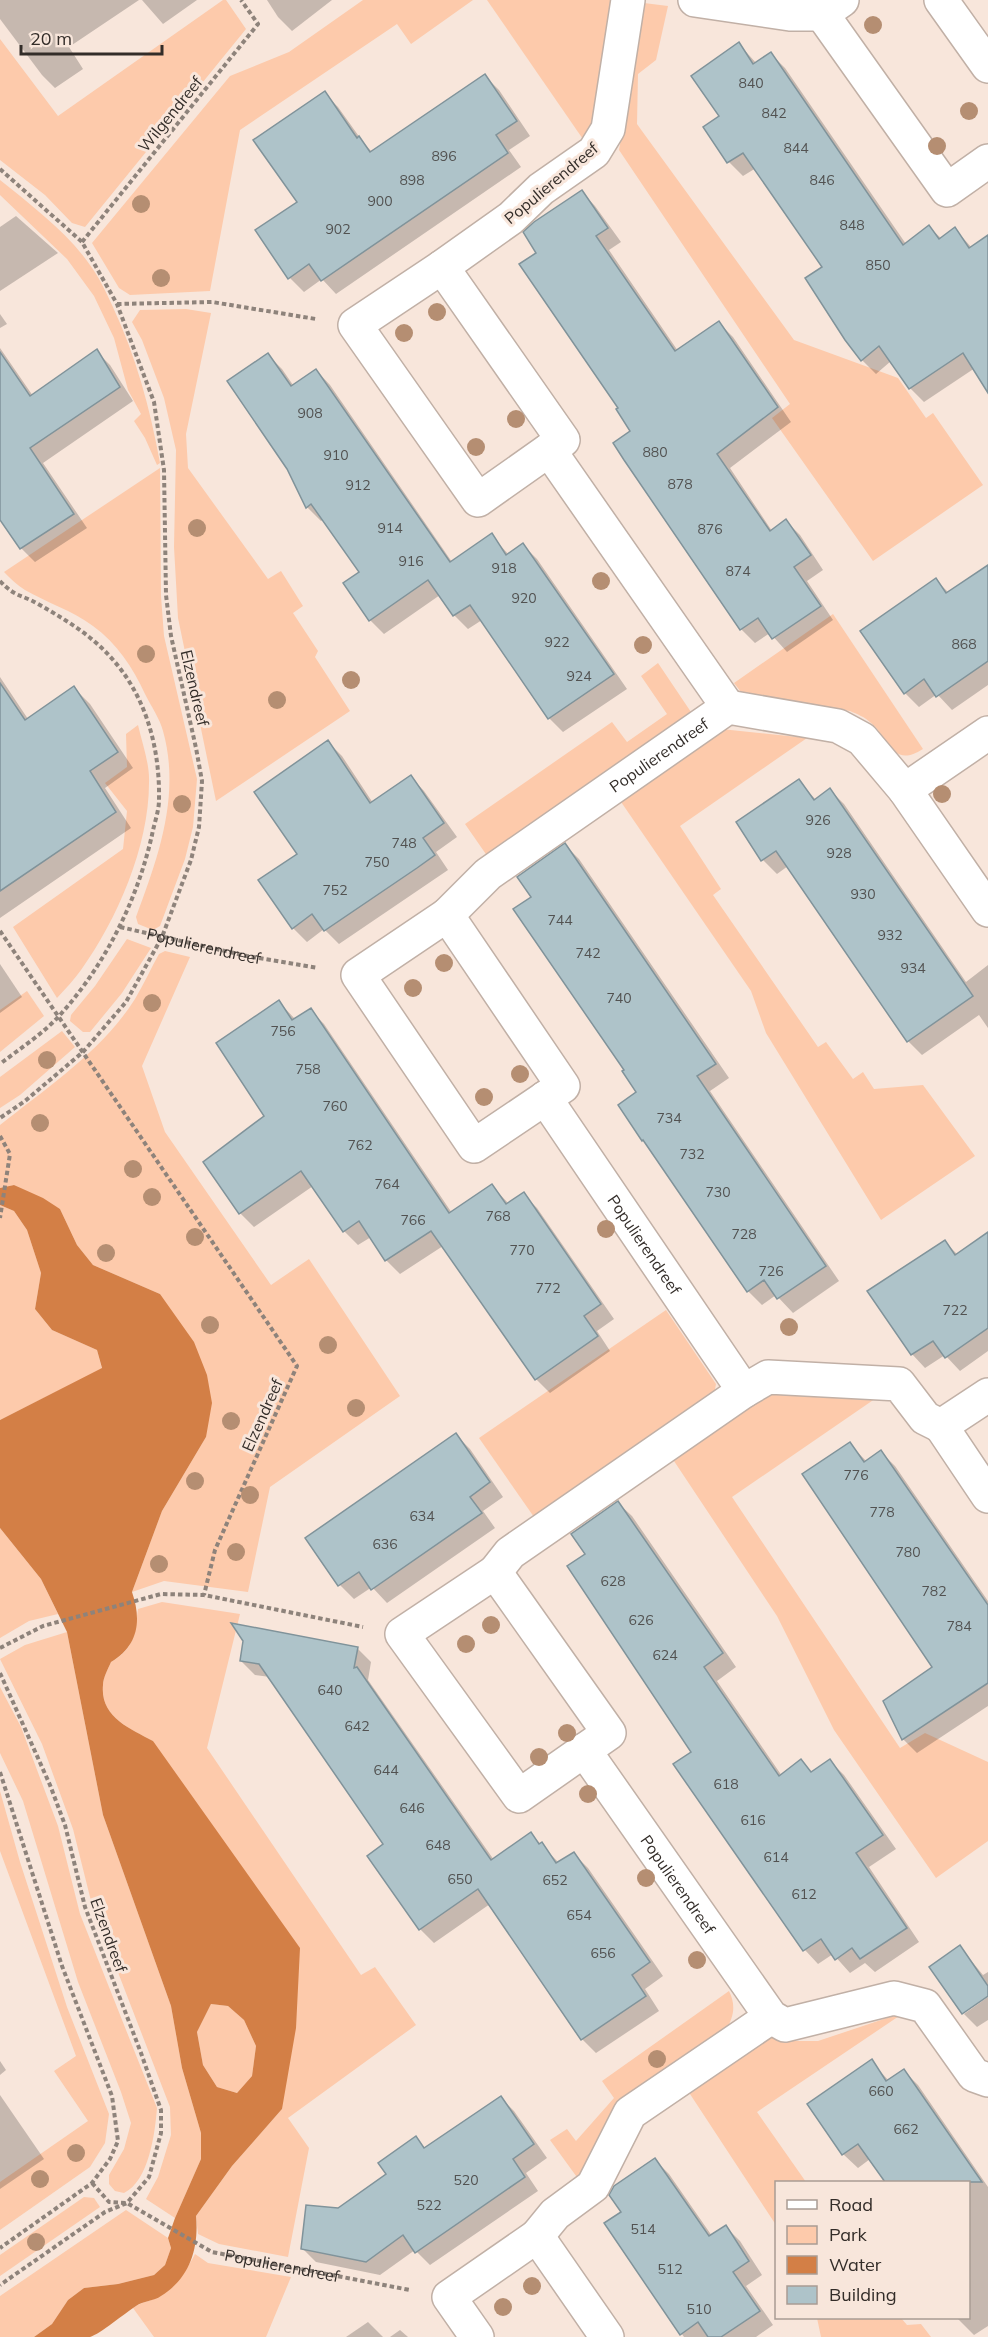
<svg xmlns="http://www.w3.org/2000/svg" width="988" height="2337" font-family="Mulish,sans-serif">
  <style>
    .green { fill: #fdcaab }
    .water { fill: #d37f46; fill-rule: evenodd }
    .shadow { fill: #0003 }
    .building { fill: #aec3c9; stroke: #80939a; stroke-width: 1.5 }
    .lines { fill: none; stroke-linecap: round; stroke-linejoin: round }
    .street-casing { stroke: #c1b0a6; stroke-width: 36 }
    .path { stroke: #8e837b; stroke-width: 4; stroke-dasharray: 4.5 3; stroke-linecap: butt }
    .street { stroke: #fff; stroke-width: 33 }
    .tree { fill: #b58e72 }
    .labels { text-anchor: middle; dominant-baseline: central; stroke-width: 6; stroke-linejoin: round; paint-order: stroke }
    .number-label { font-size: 14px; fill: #525251 }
    .street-label { font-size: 16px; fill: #332d29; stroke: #f8e6db }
  </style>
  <rect width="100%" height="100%" fill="#f8e6db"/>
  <g class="green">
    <polygon points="223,0 226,0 246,29 85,227 72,223 45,195 0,160 0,39 58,116"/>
    <polygon points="363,0 473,0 411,44 397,24 240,130 210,291 130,295 119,288 92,243 230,76 289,52"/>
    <polygon points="487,0 614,0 593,140 587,145"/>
    <polygon points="644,3 668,6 656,60 638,74 637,124 642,131 794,340 898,378 926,418 933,413 983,485 873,561 772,418 790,404 619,150"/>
    <path d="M0,180C31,205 67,232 90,265C99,277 106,292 112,305C136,356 150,408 160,463L157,465L145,438L134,421L141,414L128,390L114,338L94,296L67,259L0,195Z"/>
    <polygon points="186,309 211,313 186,434 188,468 268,579 281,571 303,606 293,613 318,651 315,657 350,711 216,801 178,618 174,547 176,450 164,398 142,340 132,322 140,310"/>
    <path d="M160,468L161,596L164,636L197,779L193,827L185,859L160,926L153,930L138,924L136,917C158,858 181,795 163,731C160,719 151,706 145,694C133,668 117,643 93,626C72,610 47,603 25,590C17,585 10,578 4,572Z"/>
    <path d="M833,614L923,749C892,769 889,738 871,723C865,717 857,714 850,711L741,692L734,683Z"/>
    <polygon points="658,663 693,715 490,860 465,824 612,722 627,742 667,714 641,676"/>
    <path d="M138,725C142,743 150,764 149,783C149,846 117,920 81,970C74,980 65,989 57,998L13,927L123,849L127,811L105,783L127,767L126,734Z"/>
    <polygon points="721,729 807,738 680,826 721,889 713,895 818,1047 826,1042 853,1079 863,1072 874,1089 923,1085 975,1156 881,1220 766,1033 751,991 619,799"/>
    <polygon points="127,939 151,948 122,993 90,1032 83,1032 70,1021 71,1015 95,986"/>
    <path d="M165,951L190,957L142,1066L165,1132L271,1285L309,1259L400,1396L270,1487L248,1592L164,1581L132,1592L162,1511L206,1437L160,1294L93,1265L77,1245L60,1209L14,1185L0,1188V1125C48,1087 102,1051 135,999C144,984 151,968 159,954Z"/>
    <polygon points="27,991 44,1016 0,1052 0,1010"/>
    <polygon points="62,1031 75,1047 20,1095 0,1108 0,1077"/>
    <polygon points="0,1205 14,1211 27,1230 41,1273 35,1309 52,1330 97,1350 102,1369 0,1420"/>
    <polygon points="666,1310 716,1384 714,1395 534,1517 479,1438"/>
    <polygon points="774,1394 882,1394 732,1497 900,1748 925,1733 988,1762 988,1841 936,1878 834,1730 777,1616 672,1458 757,1399"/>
    <polygon points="0,1528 41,1579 58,1614 29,1621 0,1638"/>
    <path d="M162,1602L240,1614L207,1748L361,1975L375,1967L416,2025L288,2118L309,2148L288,2257L219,2244L198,2234L196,2216L232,2166L282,2109L153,1741C129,1728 100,1717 103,1685C103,1678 108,1669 111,1662C135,1648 134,1635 138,1609Z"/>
    <polygon points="67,1632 103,1815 171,2006 182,2068 201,2133 201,2159 175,2218 146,2199 158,2177 171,2135 170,2107 92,1905 73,1829 42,1744 0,1659 25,1645"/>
    <path d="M0,1687L21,1727L58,1826L80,1914L157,2108C155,2133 149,2181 124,2193L115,2191L109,2184V2175L124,2149L131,2123L121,2092L78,1982L23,1801L0,1753Z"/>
    <polygon points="0,1791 20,1862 67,2007 109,2114 105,2143 90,2167 0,2230 0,2182 88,2121 54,2071 76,2056 0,1851"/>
    <path d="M729,1991C736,2005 734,2016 726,2030L579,2180L550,2140L567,2129L576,2141L614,2098L602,2081Z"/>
    <polygon points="211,2004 228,2006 244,2020 256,2046 252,2076 237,2093 217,2087 203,2065 197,2032"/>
    <polygon points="905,2012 757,2112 806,2182 776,2182 776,2225 688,2091 759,2041 776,2037 794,2041 818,2041"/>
    <polygon points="84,2197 94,2198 100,2207 0,2276 0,2255"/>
    <polygon points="126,2210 168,2238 171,2248 165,2265 154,2275 118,2284 84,2288 68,2300 52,2324 34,2337 0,2337 0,2296"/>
    <path d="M195,2254L208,2263L291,2277L266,2337H154L133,2308C141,2302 148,2302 156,2298C169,2293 189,2267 195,2254Z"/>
    <polygon points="817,2318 901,2318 907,2325 921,2324 931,2337 821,2337"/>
  </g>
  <path class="water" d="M14,1185L43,1198L60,1209L77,1245L93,1265L160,1294L194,1342L207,1375L212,1403L206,1437L162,1511L132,1592C142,1621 138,1646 111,1662C108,1669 103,1678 103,1685C100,1717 129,1728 153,1741L300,1948L296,2028L282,2109L232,2166L196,2216C199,2248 190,2278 161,2296C154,2301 143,2301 136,2306C125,2313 100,2334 90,2337C78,2337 48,2337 34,2337L52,2324L68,2300L84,2288L118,2284L154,2275L165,2265L171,2248L168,2238L175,2218L201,2159V2133L182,2068L171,2006L103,1815L67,1632L41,1579L0,1528V1420L102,1368L97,1350L52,1330L35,1309L41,1273L27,1230L14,1211L0,1205V1188ZM211,2004L228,2006L244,2020L256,2046L252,2076L237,2093L217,2087L203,2065L197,2032Z"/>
  <g class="shadow">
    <polygon points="0,0 139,0 69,47 83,69 55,88 42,75 0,19"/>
    <polygon points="142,0 197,0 163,24"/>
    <polygon points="267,0 332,0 292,31 278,17"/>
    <polygon points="739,44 757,64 771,54 785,68 906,244 929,227 942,239 955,229 972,248 988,239 988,376 975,368 924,402 910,388 891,361 876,374 862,360 807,279 824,267 756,168 743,176 729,162 721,116"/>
    <polygon points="485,76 499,90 530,136 509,150 521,167 336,294 322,279 304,292 290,278 257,231 299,202 324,93 338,107 363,142 372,152"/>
    <polygon points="582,192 595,206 621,242 609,250 678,351 719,323 733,337 791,422 730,468 772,531 786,521 800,535 823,570 807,581 833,620 787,652 770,633 755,643 741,629 620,408 538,253"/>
    <polygon points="16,216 58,253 0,291 0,227"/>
    <polygon points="0,314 7,324 0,328"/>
    <polygon points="0,348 33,396 96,351 110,365 133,401 43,463 87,528 35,562 21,548 0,517"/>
    <polygon points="268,355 282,369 293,385 316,370 330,385 452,562 491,535 509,555 523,545 537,559 627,689 563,732 549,718 482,620 468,629 454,615 440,595 384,634 370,620 361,573 324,519 321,521 307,507"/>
    <polygon points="988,566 988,685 952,710 937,694 919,707 905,693 936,580 949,593"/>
    <polygon points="0,677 28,719 74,688 90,704 133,768 105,788 131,828 0,918"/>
    <polygon points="328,742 342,756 373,803 411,777 424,791 457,837 436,852 448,870 339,944 324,929 307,942 293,928 299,854"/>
    <polygon points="799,781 816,800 830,790 844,804 966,982 988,965 988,1028 979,1015 922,1055 908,1041 788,866 777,874 763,860 738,823"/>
    <polygon points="565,845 579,859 729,1078 710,1091 839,1281 793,1313 776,1295 762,1305 748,1291 533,897"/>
    <polygon points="0,964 22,997 0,1013"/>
    <polygon points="279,1002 295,1019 310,1010 324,1024 452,1213 492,1186 509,1204 523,1194 537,1208 614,1319 597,1331 610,1351 550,1393 536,1379 443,1246 400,1274 386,1260 371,1237 358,1245 344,1231 313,1186 254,1227 240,1213 266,1116"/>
    <polygon points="988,1234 988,1351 960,1371 945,1355 925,1368 912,1354 945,1242 958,1255"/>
    <polygon points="456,1435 470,1449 503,1497 483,1511 495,1528 387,1603 372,1587 354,1599 340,1585"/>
    <polygon points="850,1444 867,1462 881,1452 895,1466 988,1601 988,1706 917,1753 903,1739 885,1702 934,1667"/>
    <polygon points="618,1503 632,1516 736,1667 717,1681 782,1776 801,1761 812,1773 830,1761 844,1775 896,1849 869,1867 919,1942 875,1972 865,1963 850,1973 833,1954 818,1964 805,1950 675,1765 693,1752 587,1554"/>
    <polygon points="357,1648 371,1662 368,1680 494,1860 531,1834 559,1863 574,1854 588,1868 663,1976 645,1989 659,2011 596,2053 582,2039 490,1904 434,1943 420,1929 385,1845 270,1677 255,1675 241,1661"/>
    <polygon points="960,1947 983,1975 988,1972 988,1995 964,2011 964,2013 932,1967"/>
    <polygon points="988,1997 988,2020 977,2027 964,2014"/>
    <polygon points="0,2061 6,2070 0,2075"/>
    <polygon points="871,2061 889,2081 904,2071 918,2085 988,2187 988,2326 974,2335 957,2318 968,2318 968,2182 887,2182 870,2159 858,2168 843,2154 809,2104"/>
    <polygon points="0,2095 44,2159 0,2189"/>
    <polygon points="501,2098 514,2111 547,2158 526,2173 538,2191 430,2265 415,2250 380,2275 316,2262 303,2249 338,2210 388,2175 416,2138 426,2149"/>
    <polygon points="655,2160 669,2174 712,2236 726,2227 740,2241 762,2275 746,2286 773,2325 756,2337 684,2337 606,2223 623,2212"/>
    <polygon points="368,2322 383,2337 346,2337"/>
    <polygon points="400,2330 408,2337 390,2337"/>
  </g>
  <g class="building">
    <polygon points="739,42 753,64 771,52 903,245 929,225 939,239 955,227 969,248 988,235 988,393 963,353 909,389 879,346 861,361 845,340 805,278 822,267 743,153 727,163 703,127 719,116 691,76"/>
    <polygon points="485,74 517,121 496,135 508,153 321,281 309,264 288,279 255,230 297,202 253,140 325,91 357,138 359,136 370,152"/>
    <polygon points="582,190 608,228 596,236 675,351 719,321 778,407 717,454 770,531 786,519 811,555 794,567 821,606 772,639 758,618 740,630 624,460 613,443 630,431 616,409 618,408 519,264 536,253 523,232 534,222"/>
    <polygon points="97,349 120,387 30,448 74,514 20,549 0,520 0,352 30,396"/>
    <polygon points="268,353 291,386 316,369 450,562 492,533 506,555 523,543 614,674 548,719 470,605 453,616 428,580 369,621 343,583 359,572 311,504 306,508 287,469 227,381"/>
    <polygon points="988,565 988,661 936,697 924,679 904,694 860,631 936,578 946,593"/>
    <polygon points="0,683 25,720 74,686 118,752 90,771 116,812 0,891"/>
    <polygon points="328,740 370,803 411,775 444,823 423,838 435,855 417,868 324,931 312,914 292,929 258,880 297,854 254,792"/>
    <polygon points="799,779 814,800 830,788 973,996 907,1042 776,851 761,861 736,822"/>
    <polygon points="565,843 716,1064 697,1076 826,1266 777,1299 764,1280 747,1292 643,1140 642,1141 618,1105 636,1092 622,1071 624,1070 513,909 531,897 517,877"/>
    <polygon points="279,1000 292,1020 311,1008 449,1213 492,1184 506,1204 524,1192 601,1304 584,1316 598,1336 535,1380 431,1231 385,1261 359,1221 343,1232 301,1171 239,1214 203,1162 264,1116 216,1043"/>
    <polygon points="988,1232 988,1328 945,1358 933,1341 911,1355 867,1291 945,1240 955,1255"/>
    <polygon points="456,1433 490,1482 470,1497 482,1513 371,1590 359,1572 338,1586 305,1538"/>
    <polygon points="850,1442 864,1462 881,1450 988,1605 988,1683 902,1740 883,1701 932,1667 802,1474"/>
    <polygon points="618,1501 723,1653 704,1667 779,1776 801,1759 811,1772 830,1759 883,1835 856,1853 907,1928 860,1959 852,1948 835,1960 821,1939 803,1951 673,1764 691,1752 567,1566 585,1554 571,1534"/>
    <polygon points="231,1623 358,1647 354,1668 357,1667 491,1860 531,1832 539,1844 542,1842 556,1863 574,1852 650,1962 632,1975 646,1996 581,2040 478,1889 419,1930 367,1856 383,1844 259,1664 240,1661 243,1641"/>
    <polygon points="960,1945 988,1986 988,1996 962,2014 929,1967"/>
    <polygon points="872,2059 886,2081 904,2069 982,2182 885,2182 858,2144 842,2155 807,2104"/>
    <polygon points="501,2096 534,2144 513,2159 525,2177 415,2253 403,2235 366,2262 301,2249 306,2205 338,2208 386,2174 378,2163 416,2136 424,2148"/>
    <polygon points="655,2158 709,2236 726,2225 749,2261 733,2272 760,2311 721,2337 708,2337 698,2322 680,2335 604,2223 621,2212 609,2195 614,2186"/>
  </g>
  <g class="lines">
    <defs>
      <g id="street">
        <polyline points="695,0 790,14 822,14"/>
        <polyline points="842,0 822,14 947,190 988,161"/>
        <polyline points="941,0 988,66"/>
        <polygon points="442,267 563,440 478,500 355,325"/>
        <polyline points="442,267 511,218 541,189 594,152 608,129 628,0"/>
        <polyline points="549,450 728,707"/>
        <polyline points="988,733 905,790 988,910"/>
        <polygon points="447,915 563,1086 474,1146 358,975"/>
        <path id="s3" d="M447,915L488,874L728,707L838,726L862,739L905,790"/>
        <path id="s4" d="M545,1098L744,1391L768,1377L899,1384L925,1418L941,1426"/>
        <polyline points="988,1395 941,1426 988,1496"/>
        <polygon points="495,1572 609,1733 519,1796 402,1634"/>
        <polyline points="495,1572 510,1553 744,1391"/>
        <path id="s5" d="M584,1750L771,2017L785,2025L894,1998L925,2006L974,2075L988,2080"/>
        <polyline points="537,2236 555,2214 593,2186 630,2113 771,2017"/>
        <polyline points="477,2337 449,2297 537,2236 607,2337"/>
      </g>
    </defs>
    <use href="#street" class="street-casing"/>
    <g class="path">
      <polyline points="0,169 82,242 117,304 154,402 164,470 166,595 171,636 196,748 202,781 199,827 191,860 162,937 126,1002 83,1052 25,1101 0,1118"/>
      <polyline points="82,242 258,24 241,0"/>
      <polyline points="117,304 212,302 316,319"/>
      <path d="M0,581C16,598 21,594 38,604C66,620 93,636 114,661C147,699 160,750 159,800C159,811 154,824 152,835C137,901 105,965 60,1015C43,1034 19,1049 0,1064"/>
      <path id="s1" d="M120,927L247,956L318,968"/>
      <polyline points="0,931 297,1366 215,1550 204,1595"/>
      <polyline points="0,1136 10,1154 0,1218"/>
      <polyline points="0,1648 43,1626 161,1594 204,1595 363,1627"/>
      <polyline points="0,1673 50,1785 65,1825 85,1907 141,2053 161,2110 161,2133 149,2177 127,2203 105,2212 0,2285"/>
      <polyline points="0,1772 62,1966 112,2096 118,2141 110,2159 92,2183 0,2248"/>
      <path id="s2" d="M92,2183L109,2202L127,2203L212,2252L410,2290"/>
    </g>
    <use href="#street" class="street"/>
  </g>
  <g class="tree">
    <circle cx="873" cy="25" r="9"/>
    <circle cx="969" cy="111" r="9"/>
    <circle cx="937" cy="146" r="9"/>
    <circle cx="141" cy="204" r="9"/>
    <circle cx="161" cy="278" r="9"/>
    <circle cx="437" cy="312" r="9"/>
    <circle cx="404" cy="333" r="9"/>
    <circle cx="516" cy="419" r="9"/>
    <circle cx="476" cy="447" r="9"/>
    <circle cx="197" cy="528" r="9"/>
    <circle cx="601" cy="581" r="9"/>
    <circle cx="643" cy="645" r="9"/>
    <circle cx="146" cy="654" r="9"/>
    <circle cx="351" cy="680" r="9"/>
    <circle cx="277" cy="700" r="9"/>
    <circle cx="942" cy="794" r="9"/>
    <circle cx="182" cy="804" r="9"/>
    <circle cx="444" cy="963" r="9"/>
    <circle cx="413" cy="988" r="9"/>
    <circle cx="152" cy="1003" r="9"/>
    <circle cx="47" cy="1060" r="9"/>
    <circle cx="520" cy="1074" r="9"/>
    <circle cx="484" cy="1097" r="9"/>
    <circle cx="40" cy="1123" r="9"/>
    <circle cx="133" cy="1169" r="9"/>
    <circle cx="152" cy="1197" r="9"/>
    <circle cx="606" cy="1229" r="9"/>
    <circle cx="195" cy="1237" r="9"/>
    <circle cx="106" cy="1253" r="9"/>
    <circle cx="210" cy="1325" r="9"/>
    <circle cx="789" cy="1327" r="9"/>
    <circle cx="328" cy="1345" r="9"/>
    <circle cx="356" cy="1408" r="9"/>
    <circle cx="231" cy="1421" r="9"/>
    <circle cx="195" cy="1481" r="9"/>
    <circle cx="250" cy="1495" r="9"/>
    <circle cx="236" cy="1552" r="9"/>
    <circle cx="159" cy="1564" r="9"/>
    <circle cx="491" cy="1625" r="9"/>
    <circle cx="466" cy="1644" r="9"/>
    <circle cx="567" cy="1733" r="9"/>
    <circle cx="539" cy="1757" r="9"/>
    <circle cx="588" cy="1794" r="9"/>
    <circle cx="646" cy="1878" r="9"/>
    <circle cx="697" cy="1960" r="9"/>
    <circle cx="657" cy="2059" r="9"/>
    <circle cx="76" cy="2153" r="9"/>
    <circle cx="40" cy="2179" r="9"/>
    <circle cx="36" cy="2242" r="9"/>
    <circle cx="532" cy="2286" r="9"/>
    <circle cx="503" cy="2307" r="9"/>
  </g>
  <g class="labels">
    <g class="number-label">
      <text x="751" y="83">840</text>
      <text x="774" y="113">842</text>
      <text x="796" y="148">844</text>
      <text x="444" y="156">896</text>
      <text x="412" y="180">898</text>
      <text x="822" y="180">846</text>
      <text x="380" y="201">900</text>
      <text x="852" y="225">848</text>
      <text x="338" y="229">902</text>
      <text x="878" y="265">850</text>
      <text x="310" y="413">908</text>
      <text x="655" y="452">880</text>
      <text x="336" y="455">910</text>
      <text x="680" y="484">878</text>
      <text x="358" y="485">912</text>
      <text x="390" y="528">914</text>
      <text x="710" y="529">876</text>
      <text x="411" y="561">916</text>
      <text x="504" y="568">918</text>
      <text x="738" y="571">874</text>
      <text x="524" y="598">920</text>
      <text x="557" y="642">922</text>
      <text x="964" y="644">868</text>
      <text x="579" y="676">924</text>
      <text x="818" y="820">926</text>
      <text x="404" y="843">748</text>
      <text x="839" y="853">928</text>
      <text x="377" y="862">750</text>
      <text x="335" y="890">752</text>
      <text x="863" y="894">930</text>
      <text x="560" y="920">744</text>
      <text x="890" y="935">932</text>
      <text x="588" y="953">742</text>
      <text x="913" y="968">934</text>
      <text x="619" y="998">740</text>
      <text x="283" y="1031">756</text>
      <text x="308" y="1069">758</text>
      <text x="335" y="1106">760</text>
      <text x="669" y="1118">734</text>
      <text x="360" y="1145">762</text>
      <text x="692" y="1154">732</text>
      <text x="387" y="1184">764</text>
      <text x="718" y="1192">730</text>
      <text x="498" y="1216">768</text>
      <text x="413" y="1220">766</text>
      <text x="744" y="1234">728</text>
      <text x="522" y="1250">770</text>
      <text x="771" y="1271">726</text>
      <text x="548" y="1288">772</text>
      <text x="955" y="1310">722</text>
      <text x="856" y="1475">776</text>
      <text x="882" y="1512">778</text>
      <text x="422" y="1516">634</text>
      <text x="385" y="1544">636</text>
      <text x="908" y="1552">780</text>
      <text x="613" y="1581">628</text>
      <text x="934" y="1591">782</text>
      <text x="641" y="1620">626</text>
      <text x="959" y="1626">784</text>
      <text x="665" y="1655">624</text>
      <text x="330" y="1690">640</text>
      <text x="357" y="1726">642</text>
      <text x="386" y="1770">644</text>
      <text x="726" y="1784">618</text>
      <text x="412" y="1808">646</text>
      <text x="753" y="1820">616</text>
      <text x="438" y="1845">648</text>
      <text x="776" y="1857">614</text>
      <text x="460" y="1879">650</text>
      <text x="555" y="1880">652</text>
      <text x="804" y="1894">612</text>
      <text x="579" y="1915">654</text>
      <text x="603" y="1953">656</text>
      <text x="881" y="2091">660</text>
      <text x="906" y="2129">662</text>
      <text x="466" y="2180">520</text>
      <text x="429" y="2205">522</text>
      <text x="643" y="2229">514</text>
      <text x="670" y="2269">512</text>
      <text x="699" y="2309">510</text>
    </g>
    <g class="street-label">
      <text transform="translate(170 114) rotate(-51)">Wilgendreef</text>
      <text transform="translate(551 183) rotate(-40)">Populierendreef</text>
      <text transform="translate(195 688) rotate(77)">Elzendreef</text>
      <text stroke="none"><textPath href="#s3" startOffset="266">Populierendreef</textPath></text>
      <text stroke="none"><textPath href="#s1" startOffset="86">Populierendreef</textPath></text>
      <text stroke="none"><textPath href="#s4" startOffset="177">Populierendreef</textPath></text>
      <text transform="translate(262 1415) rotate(-66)">Elzendreef</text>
      <text stroke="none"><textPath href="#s5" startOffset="164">Populierendreef</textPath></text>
      <text transform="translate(109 1935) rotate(70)">Elzendreef</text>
      <text stroke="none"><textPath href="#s2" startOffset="213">Populierendreef</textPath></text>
    </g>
  </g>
  <rect x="775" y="2181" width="195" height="138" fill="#f8e6db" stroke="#a99c94" stroke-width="1.5"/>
  <rect x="787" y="2200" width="30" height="9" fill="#ffffff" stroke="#a99c94" stroke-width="1.5"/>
  <text x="829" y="2211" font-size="18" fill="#332d29">Road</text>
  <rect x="787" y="2226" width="30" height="18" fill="#fdcaab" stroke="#a99c94" stroke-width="1.5"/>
  <text x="829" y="2241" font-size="18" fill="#332d29">Park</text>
  <rect x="787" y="2256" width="30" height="18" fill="#d37f46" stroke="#a99c94" stroke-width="1.5"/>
  <text x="829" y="2271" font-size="18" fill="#332d29">Water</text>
  <rect x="787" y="2286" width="30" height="18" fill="#aec3c9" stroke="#a99c94" stroke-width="1.5"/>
  <text x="829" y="2301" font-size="18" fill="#332d29">Building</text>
  <path d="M21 45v9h141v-9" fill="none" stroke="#332d29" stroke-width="3"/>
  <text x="30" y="45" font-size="18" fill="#332d29" stroke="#f8e6db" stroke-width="4.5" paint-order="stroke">20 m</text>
</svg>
